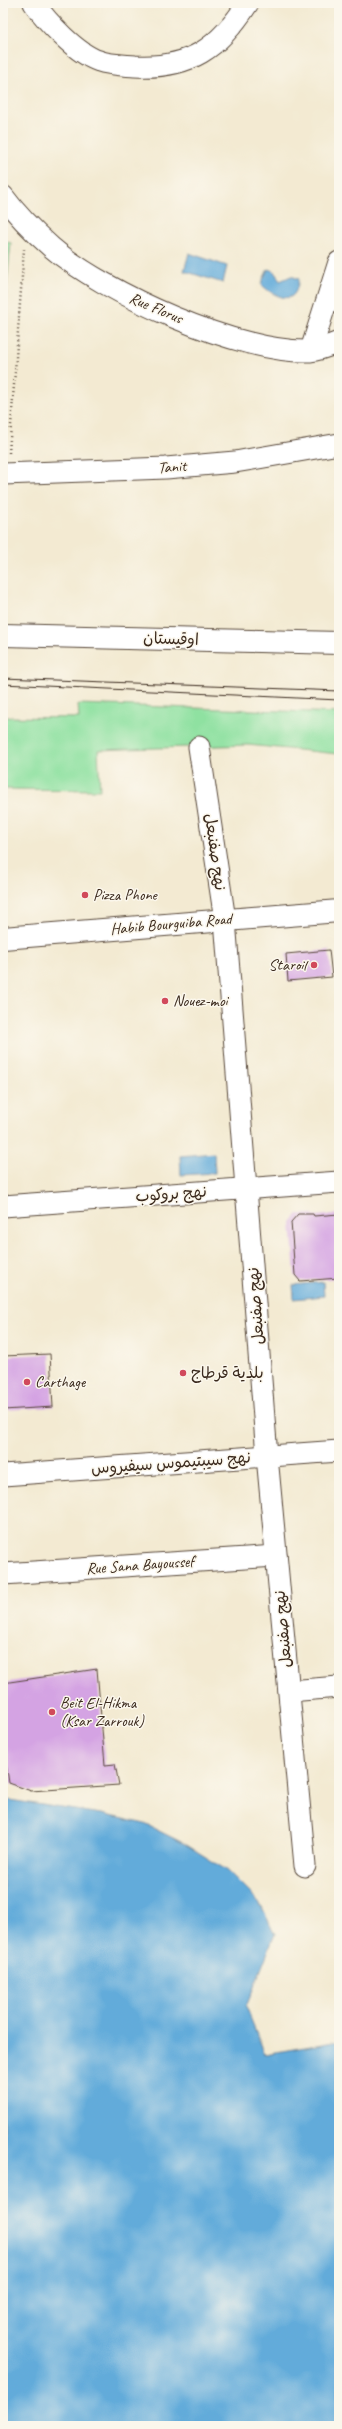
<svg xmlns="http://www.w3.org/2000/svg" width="342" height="2429" font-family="Caveat,'Playpen Sans Arabic',sans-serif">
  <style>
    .green { fill: #8fe1a1; stroke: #658660 }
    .water { fill: #62abda; stroke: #4e6a7c }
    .building { fill: #d4a3e3 }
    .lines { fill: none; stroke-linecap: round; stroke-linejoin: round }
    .street-casing { stroke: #574739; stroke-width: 23 }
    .secondary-casing { stroke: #574739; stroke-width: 24 }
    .path { stroke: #574739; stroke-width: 2.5; stroke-dasharray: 1 3; stroke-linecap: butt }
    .street { stroke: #fff; stroke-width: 21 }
    .secondary { stroke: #fff; stroke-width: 22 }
    .tram { stroke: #3b2a1e; stroke-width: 1 }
    .poi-dot { fill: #d1495b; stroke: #fbf7ec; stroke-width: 1.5 }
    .labels { text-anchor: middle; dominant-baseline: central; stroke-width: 3; stroke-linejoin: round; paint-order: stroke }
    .street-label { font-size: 16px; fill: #3b2a1e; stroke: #fbf7ec }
    .poi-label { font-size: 16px; fill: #3b2a1e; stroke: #fbf7ec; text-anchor: start }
  </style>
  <rect width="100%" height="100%" fill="#fbf7ec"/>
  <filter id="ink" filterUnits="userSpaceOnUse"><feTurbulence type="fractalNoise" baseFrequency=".025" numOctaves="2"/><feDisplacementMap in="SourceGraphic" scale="8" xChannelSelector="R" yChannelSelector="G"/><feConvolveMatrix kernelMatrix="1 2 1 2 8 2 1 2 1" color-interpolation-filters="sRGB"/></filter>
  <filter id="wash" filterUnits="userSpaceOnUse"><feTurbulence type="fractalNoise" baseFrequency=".012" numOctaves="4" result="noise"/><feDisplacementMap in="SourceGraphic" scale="16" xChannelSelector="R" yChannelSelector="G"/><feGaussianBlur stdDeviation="0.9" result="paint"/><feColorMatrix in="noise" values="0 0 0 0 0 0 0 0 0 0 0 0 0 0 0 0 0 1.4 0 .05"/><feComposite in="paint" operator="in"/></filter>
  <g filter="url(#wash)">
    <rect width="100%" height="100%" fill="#f3ead2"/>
    <g class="green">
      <polygon points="3,241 11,243 3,321"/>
      <polygon points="78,704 339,713 339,754 248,745 98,750 100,790 3,789 3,717 79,718"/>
    </g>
    <g class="water">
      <polygon points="189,253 227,266 223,283 184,271"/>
      <path d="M268,269L274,271L280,281L291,276L299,279C298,283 297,291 294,294C287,304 267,291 261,284Z"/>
      <polygon points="214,1153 215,1173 181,1175 180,1156"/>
      <polygon points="323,1282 324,1296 294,1299 293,1285"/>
      <polygon points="3,1799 101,1814 145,1824 185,1844 228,1871 259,1902 275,1934 246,2007 265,2054 339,2041 339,2426 3,2426"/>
    </g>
    <g id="blocks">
      <g class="building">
        <polygon points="329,950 332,977 288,981 286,954"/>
        <polygon points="298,1214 313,1214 314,1216 339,1214 339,1278 300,1281 295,1275 291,1222"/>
        <polygon points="50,1354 53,1407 3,1410 3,1356"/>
        <polygon points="97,1669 105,1765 115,1764 119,1785 31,1791 9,1783 3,1742 3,1683"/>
      </g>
    </g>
  </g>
  <g filter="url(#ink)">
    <use href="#blocks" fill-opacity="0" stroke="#574739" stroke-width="1"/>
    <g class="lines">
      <defs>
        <g id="street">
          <path d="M34,3C47,22 77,54 99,61C110,65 124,65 135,66C190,69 219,48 248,3"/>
          <path d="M3,196C17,215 34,232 51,247C104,293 240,354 310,351C320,350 329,346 339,342"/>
          <polyline points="311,350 339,262"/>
          <polyline points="3,474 166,468 235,462 339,444"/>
          <polyline points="199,747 225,920 267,1456 305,1866"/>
          <polyline points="3,1206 339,1182"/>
          <polyline points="3,1475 339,1451"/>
          <polyline points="3,1574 276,1556"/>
          <polyline points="289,1691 339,1687"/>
        </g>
        <g id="secondary">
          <polyline points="3,635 339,643"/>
          <polyline points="3,938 339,911"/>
        </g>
      </defs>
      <use href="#street" class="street-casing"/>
      <use href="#secondary" class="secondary-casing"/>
      <polyline class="path" points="9,453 24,249"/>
      <use href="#street" class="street"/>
      <use href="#secondary" class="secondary"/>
      <g class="tram">
        <polyline points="3,678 339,691"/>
        <polyline points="3,684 339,700"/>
      </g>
    </g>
  </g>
  <g class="poi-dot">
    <circle cx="85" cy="895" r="4"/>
    <circle cx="314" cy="965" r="4"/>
    <circle cx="165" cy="1001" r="4"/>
    <circle cx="183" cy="1373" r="4"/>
    <circle cx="27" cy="1382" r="4"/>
    <circle cx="52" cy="1712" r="4"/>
  </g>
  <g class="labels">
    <g class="street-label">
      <text transform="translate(156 308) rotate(23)">Rue Florus</text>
      <text transform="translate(172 467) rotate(-4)">Tanit</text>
      <text transform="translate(171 639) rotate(2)">اوقيستان</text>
      <text transform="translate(215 852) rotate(82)">نهج صفنبعل</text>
      <text transform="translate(171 924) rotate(-5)">Habib Bourguiba Road</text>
      <text transform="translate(171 1194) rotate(-4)">نهج بروكوب</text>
      <text transform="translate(256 1306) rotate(-94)">نهج صفنبعل</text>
      <text transform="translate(171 1463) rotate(-4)">نهج سيبتيموس سيفيروس</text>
      <text transform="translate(140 1565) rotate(-4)">Rue Sana Bayoussef</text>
      <text transform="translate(283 1629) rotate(-95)">نهج صفنبعل</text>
    </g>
    <g class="poi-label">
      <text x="93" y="895">Pizza Phone</text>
      <text x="306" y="965" text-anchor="end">Staroil</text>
      <text x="173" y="1001">Nouez-moi</text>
      <text x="191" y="1373">بلدية قرطاج</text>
      <text x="35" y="1382">Carthage</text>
      <text x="60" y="1703">Beit El-Hikma<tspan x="60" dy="18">(Ksar Zarrouk)</tspan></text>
    </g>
  </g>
  <rect width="342" height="2429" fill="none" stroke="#fbf7ec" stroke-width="16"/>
</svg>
